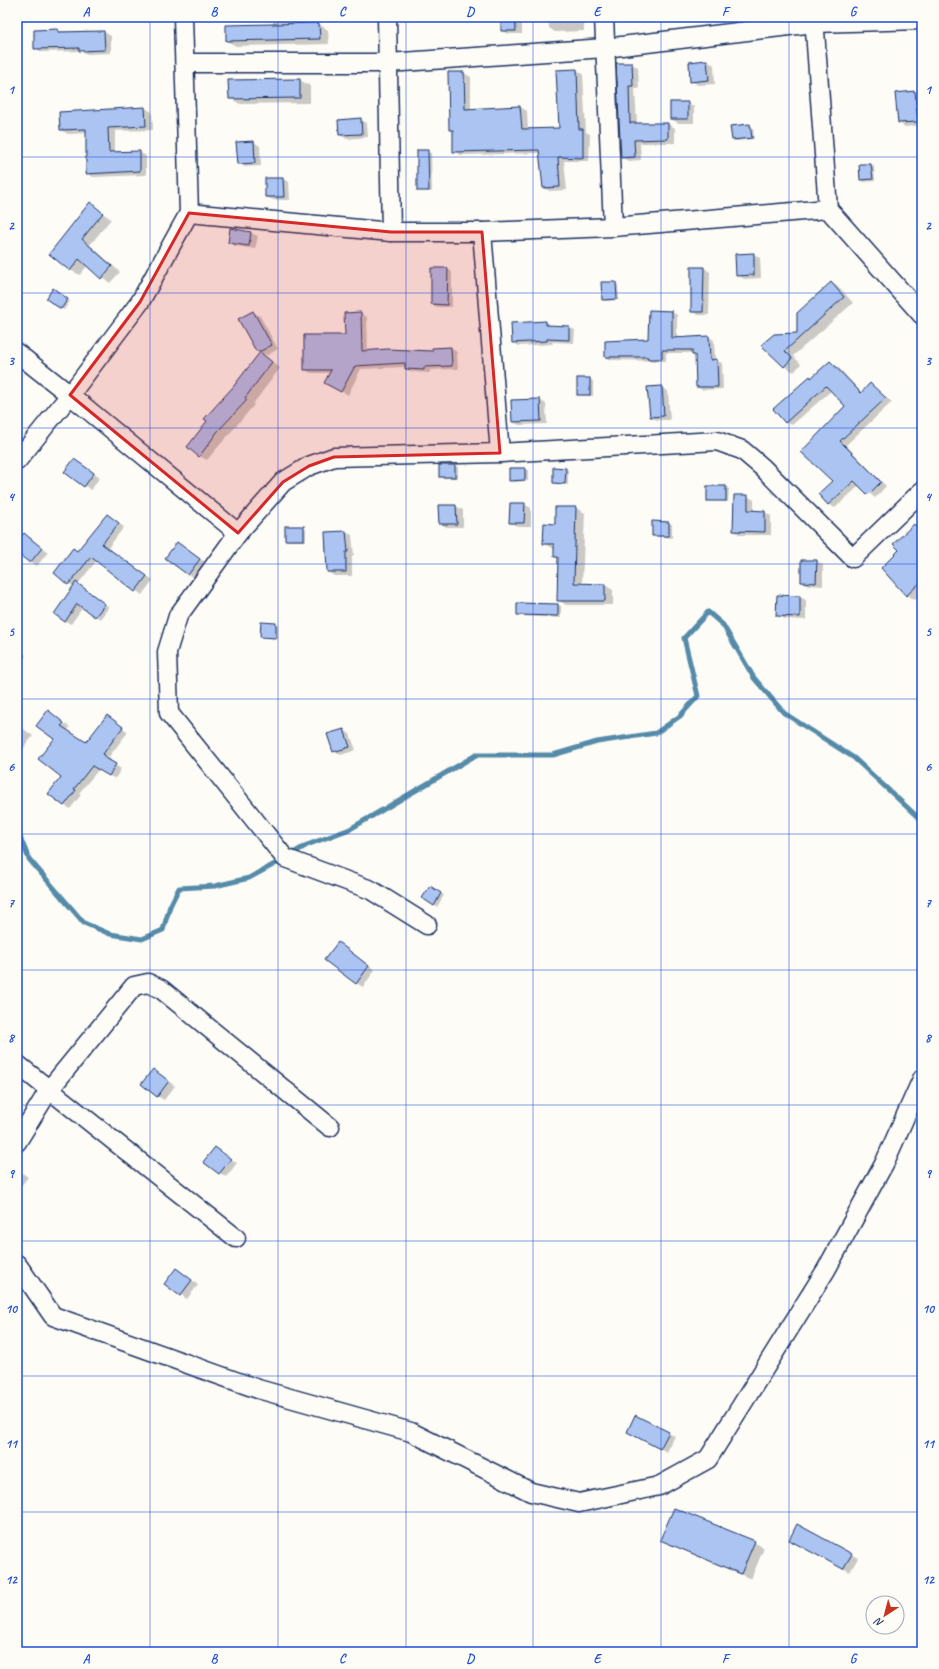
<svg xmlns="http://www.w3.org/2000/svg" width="939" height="1669" font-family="Caveat,sans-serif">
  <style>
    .shadow { fill: #0003 }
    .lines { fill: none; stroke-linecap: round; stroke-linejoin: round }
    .stream { stroke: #558ba8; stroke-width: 5 }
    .building { fill: #acc4f2; stroke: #1b2f5e }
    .minor-casing { stroke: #1b2f5e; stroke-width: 21 }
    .minor { stroke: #fdfcf7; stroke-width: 18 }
    .marked { fill: #d62828; fill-opacity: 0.2; stroke: #d62828; stroke-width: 3; stroke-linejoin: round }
    .grid { fill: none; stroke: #1d4ed8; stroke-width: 1; stroke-opacity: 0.55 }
    .neatline { fill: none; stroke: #1d4ed8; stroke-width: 1.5 }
    .grid-label { font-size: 13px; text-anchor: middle; font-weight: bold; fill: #1d4ed8 }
  </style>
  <rect width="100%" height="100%" fill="#fdfcf7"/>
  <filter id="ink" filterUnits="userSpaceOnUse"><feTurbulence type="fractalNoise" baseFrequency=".025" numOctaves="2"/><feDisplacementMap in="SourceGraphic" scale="8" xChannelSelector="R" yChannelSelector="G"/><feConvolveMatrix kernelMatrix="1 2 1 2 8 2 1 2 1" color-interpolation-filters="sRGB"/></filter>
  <g filter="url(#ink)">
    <g class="shadow">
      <polygon points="273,17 304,17 304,25 319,24 328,30 329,44 236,46 227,41 273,25"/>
      <polygon points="502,17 522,17 522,34 509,34 502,30"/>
      <polygon points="548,17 584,17 584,31 555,32 549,28"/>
      <polygon points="705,17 737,17 737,22 712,22"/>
      <polygon points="35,31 104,32 111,36 111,53 87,54 82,51 42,52 35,48"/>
      <polygon points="707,61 714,65 715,84 698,85 691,81"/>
      <polygon points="631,64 638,67 639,89 635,89 637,124 668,124 675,128 675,143 640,143 641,160 628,161 622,157"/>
      <polygon points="577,70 583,74 586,132 590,134 589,161 564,161 567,190 550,191 543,188 541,153 461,155 454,151 454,131 450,129 464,73 471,77 471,110 520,107 527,111 528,130 560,129"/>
      <polygon points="300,80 310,86 310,103 240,104 230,98"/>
      <polygon points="922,92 922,125 905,127 899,123 896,94"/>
      <polygon points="687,103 694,107 694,123 678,123 671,119"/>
      <polygon points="145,108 152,112 153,130 115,131 115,153 139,152 146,156 146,175 93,177 87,173 87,133 68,134 61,130"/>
      <polygon points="360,119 367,123 368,137 347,139 340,135"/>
      <polygon points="750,125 753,127 754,139 736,141 733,139"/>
      <polygon points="254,142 260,146 261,166 245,167 238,163"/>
      <polygon points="418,151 431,153 432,192 418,190"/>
      <polygon points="860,165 871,165 874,166 875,181 864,182 861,180"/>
      <polygon points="283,179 289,182 290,200 273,200 266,197"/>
      <polygon points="90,204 111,219 90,245 120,272 110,283 87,266 80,275 70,270"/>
      <polygon points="231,229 251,233 258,236 255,249 235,246 229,242"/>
      <polygon points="753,254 760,258 761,278 744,279 737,275"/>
      <polygon points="704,268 710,272 709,315 698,315 692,311"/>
      <polygon points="448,269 452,272 452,307 437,307 432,304"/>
      <polygon points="615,283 618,285 619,300 606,301 603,300"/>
      <polygon points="832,283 841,289 853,303 793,356 801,364 794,372 784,366 763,345 798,334"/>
      <polygon points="53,290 70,301 64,310 47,299"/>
      <polygon points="650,311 672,312 677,315 677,339 709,337 714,340 715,360 722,363 723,389 702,390 697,387 696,356 693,353 666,353 666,361 611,360 606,357 649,340"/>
      <polygon points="253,312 260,316 278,349 268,355 263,354 280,368 253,404 254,405 207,460 199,456 234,388 260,353 256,351"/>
      <polygon points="360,313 367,317 368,352 433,352 451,348 457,352 458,369 430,370 430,373 412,372 406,369 406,367 361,369 348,395 332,386 331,373 311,373 305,370 346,336"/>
      <polygon points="546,322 552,326 569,327 575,330 574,343 552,342 553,344 519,346 513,342"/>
      <polygon points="830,362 836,365 862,393 870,385 892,402 846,445 886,486 875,498 860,485 835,508 828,504 833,481 802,452 846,406 832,390 792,425 785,422 812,379"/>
      <polygon points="590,379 593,381 593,396 578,395"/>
      <polygon points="661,387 668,391 670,420 657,420 651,417"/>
      <polygon points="540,400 546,404 547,424 519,425 513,422"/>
      <polygon points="75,460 100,477 91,490 85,486"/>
      <polygon points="455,466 458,467 458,478 443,478 440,477"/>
      <polygon points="525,469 528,470 528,481 513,482 510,480"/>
      <polygon points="565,469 568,470 568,485 554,483"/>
      <polygon points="726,487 729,489 728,502 708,500"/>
      <polygon points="747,496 754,500 754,511 765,512 771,516 771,535 741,535 734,531"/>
      <polygon points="524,504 531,508 531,526 517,526 510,522"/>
      <polygon points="456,506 463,510 463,527 446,527 440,523"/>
      <polygon points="556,508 576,508 585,513 582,585 605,585 613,590 613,605 566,605 558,600 559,558 555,556 555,549 544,544 556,525"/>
      <polygon points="107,515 124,527 108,548 153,580 142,595 97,560 78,584 109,607 100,619 83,607 71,624 65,621 74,587 55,573 77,552"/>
      <polygon points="653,522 672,524 672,538 653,536"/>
      <polygon points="914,525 920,529 922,527 922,593 915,600 907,595 900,550"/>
      <polygon points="303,527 306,529 306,541 289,541 286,540"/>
      <polygon points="346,532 352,535 354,555 352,556 352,576 334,576 328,572"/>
      <polygon points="30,538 48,552 37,566 17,552 17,543"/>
      <polygon points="184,547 206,563 195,578 188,574"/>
      <polygon points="817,561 823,565 823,586 808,585 802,582"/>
      <polygon points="800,597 806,600 806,620 784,619 778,615"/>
      <polygon points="518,604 558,605 561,606 561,618 521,616 518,614"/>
      <polygon points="275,624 278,625 278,639 261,637"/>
      <polygon points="17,650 26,655 20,665 17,663"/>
      <polygon points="48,712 70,727 67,731 87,743 113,720 128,732 108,758 111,759 110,761 121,769 115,779 99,769 79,793 81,795 70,809 64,805 62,777"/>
      <polygon points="17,724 33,736 22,750 17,747"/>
      <polygon points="344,730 350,734 356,750 341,755 334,751"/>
      <polygon points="430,887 444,895 437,907 423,898"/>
      <polygon points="338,943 375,970 363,987 356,983"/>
      <polygon points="153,1070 175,1086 164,1100 157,1096"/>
      <polygon points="215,1148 237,1163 226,1177 204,1162"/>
      <polygon points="17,1169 28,1177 17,1191"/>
      <polygon points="183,1273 198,1285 187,1299 181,1295"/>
      <polygon points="668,1433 675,1436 667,1452 634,1436"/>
      <polygon points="798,1526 858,1558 850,1572 790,1539"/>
      <polygon points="662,1540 754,1542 764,1548 751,1579"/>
    </g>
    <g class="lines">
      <g class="stream">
        <polyline points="17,830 29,859 84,923 110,934 142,939 163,930 170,906 179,888 215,886 249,878 282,860"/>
        <polyline points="290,855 307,845 350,829 476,755 553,755 597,742 656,733 680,716 698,696 684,638 708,612 723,625 754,678 784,713 854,758 922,821"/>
      </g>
    </g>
    <g class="building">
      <polygon points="501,17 515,17 516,31 501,31"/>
      <polygon points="319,23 320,39 226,41 226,25"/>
      <polygon points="58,29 58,32 104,31 105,50 79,51 79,48 34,49 34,30"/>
      <polygon points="707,60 709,80 690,82 689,62"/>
      <polygon points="616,63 632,63 633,86 629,86 630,123 668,123 668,139 634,140 635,157 621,158"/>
      <polygon points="577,69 579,129 583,129 583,158 558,157 560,187 543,188 539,150 453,152 453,130 449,130 448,72 464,72 465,109 520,106 522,129 559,128 556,70"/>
      <polygon points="300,79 300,98 229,99 228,80"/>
      <polygon points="915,91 918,122 898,123 895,93"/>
      <rect x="670" y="102" width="18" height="17"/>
      <polygon points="145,107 146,126 108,128 109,152 140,151 140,171 86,174 86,129 60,130 59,112"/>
      <polygon points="361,118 362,134 339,135 338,120"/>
      <polygon points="750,124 752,138 732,140 730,126"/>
      <polygon points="254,141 255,163 238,164 236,142"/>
      <polygon points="417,150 428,150 429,191 417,191"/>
      <polygon points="859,164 871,164 873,179 860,180"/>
      <polygon points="265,178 283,178 284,197 265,197"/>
      <polygon points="90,202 103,213 82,239 112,266 101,279 79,259 70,271 49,254"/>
      <polygon points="230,228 251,232 249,246 228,243"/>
      <polygon points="754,253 754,275 736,276 735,254"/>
      <polygon points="691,267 704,267 703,312 691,312"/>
      <polygon points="431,268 448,268 447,305 431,304"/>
      <polygon points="601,282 616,282 617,299 602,300"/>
      <polygon points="831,282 844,297 785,351 792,358 784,367 761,345 774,334 797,333 797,313"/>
      <polygon points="53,288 68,299 61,309 46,299"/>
      <polygon points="649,310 672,311 672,338 709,336 710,360 717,359 718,387 696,387 695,355 692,355 692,350 662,350 662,359 648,359 648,357 605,357 605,341 648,339"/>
      <polygon points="253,311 272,345 261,351 256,351 238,319"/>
      <polygon points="361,312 362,351 387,349 432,351 432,348 451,347 452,366 424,367 424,370 405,369 405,363 355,366 341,392 324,383 331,370 304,370 304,335 345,335 344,313"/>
      <polygon points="546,321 546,325 569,326 569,340 547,339 547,341 512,343 511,323"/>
      <polygon points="260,352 272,362 245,398 247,400 218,431 199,457 187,447 207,421 204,419 233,387"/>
      <polygon points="830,361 861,393 870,383 886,398 840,441 881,482 868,495 854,481 828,505 818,494 832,481 801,452 845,406 826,386 785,423 773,409 810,376 811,378"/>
      <rect x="577" y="378" width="13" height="17"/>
      <polygon points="662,386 664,416 650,417 647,387"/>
      <polygon points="540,399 541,421 512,422 511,400"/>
      <polygon points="74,459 94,473 84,487 64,472"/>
      <rect x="439" y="465" width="16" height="12"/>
      <polygon points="553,467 566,468 565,484 553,483"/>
      <polygon points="509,468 525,468 525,480 509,481"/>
      <rect x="707" y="486" width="19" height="15"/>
      <polygon points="734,495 748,495 748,510 765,511 765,532 733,531"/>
      <polygon points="510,503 525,503 524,523 509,523"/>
      <polygon points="438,505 456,505 457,524 439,524"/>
      <polygon points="555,507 576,507 574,583 605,584 605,601 557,601 558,557 554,557 554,544 543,544 544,523 555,524"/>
      <polygon points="107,514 119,523 102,544 147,576 135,592 91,557 68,585 54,573 73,548 77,551"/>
      <polygon points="652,521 669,522 669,536 652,536"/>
      <polygon points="914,524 922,533 922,581 906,596 881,568 899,550 893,544"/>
      <rect x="285" y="526" width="19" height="14"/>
      <polygon points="346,531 348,552 346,552 346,572 327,572 325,532"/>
      <polygon points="24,533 42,548 30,563 17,553 17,542"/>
      <polygon points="177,542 200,559 188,575 165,558"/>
      <polygon points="801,560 817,560 816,583 801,582"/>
      <polygon points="76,582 105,604 95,617 77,604 65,622 54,614"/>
      <polygon points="777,595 800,596 800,617 776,616"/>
      <polygon points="517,603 558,604 558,616 517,615"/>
      <polygon points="261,622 276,623 276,638 260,637"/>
      <polygon points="48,710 64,723 61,726 86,742 107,715 123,727 103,754 105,755 104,757 116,764 109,776 92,766 74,789 76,790 64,806 48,794 61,777 38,759 54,739 36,726"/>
      <polygon points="344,729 350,747 333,752 327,734"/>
      <polygon points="430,886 441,893 434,906 422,898"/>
      <polygon points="338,942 369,966 356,984 324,960"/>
      <polygon points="153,1069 169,1081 157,1097 141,1084"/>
      <polygon points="215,1147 231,1159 219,1174 203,1162"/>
      <polygon points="176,1268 192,1280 180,1296 164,1284"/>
      <polygon points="635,1415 669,1432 660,1449 627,1432"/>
      <polygon points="674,1508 755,1541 741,1574 660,1540"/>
      <polygon points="797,1524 852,1554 843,1569 789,1540"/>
    </g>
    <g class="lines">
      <defs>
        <g id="minor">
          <polyline points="183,17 189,213 140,302 70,395 238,533 283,482 309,466 334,457 500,453 482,232"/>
          <polyline points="387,17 391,232"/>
          <polyline points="604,17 613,227"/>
          <polyline points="814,17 828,209 922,315"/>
          <polyline points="185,63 388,63 605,48 814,23 922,20"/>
          <polyline points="189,213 391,232 482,232 613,227 828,209"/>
          <polyline points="17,353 70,395 17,461"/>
          <polyline points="500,453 717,441 742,450 762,467 853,558 922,491"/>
          <polyline points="238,533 178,616 167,652 169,713 285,858 371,890 427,925"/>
          <polyline points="17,1064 236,1238"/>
          <polyline points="17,1142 49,1090 134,986 148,983 161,989 330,1127"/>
          <polyline points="17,1264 53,1316 258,1389 411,1432 531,1492 579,1503 659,1486 708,1459 826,1270 884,1164 922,1079"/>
        </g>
      </defs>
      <use href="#minor" class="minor-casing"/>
      <use href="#minor" class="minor"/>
    </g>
  </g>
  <path class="marked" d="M189,213L391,232H482L500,453L334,457L309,466L283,482L238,533L70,395L140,302Z"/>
  <path class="grid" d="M150,17V1652M278,17V1652M406,17V1652M533,17V1652M661,17V1652M789,17V1652M17,157H922M17,293H922M17,428H922M17,564H922M17,699H922M17,834H922M17,970H922M17,1105H922M17,1241H922M17,1376H922M17,1512H922"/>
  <rect width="939" height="1669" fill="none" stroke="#fdfcf7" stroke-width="44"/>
  <g transform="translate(885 1615) rotate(216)"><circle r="19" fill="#fdfcf7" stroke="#a3aaba"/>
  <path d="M0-3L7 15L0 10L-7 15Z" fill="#c8321e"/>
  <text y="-6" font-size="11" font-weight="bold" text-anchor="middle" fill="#1b2f5e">N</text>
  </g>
  <rect x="22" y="22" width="895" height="1625" class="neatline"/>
  <g class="grid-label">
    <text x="86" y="16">A</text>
    <text x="214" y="16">B</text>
    <text x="342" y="16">C</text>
    <text x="470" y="16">D</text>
    <text x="597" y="16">E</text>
    <text x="725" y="16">F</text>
    <text x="853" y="16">G</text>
    <text x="11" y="94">1</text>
    <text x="928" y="94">1</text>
    <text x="11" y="230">2</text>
    <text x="928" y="230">2</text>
    <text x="11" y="365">3</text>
    <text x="928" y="365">3</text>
    <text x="11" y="501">4</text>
    <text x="928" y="501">4</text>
    <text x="11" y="636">5</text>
    <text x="928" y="636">5</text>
    <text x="11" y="771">6</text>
    <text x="928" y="771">6</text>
    <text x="11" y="907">7</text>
    <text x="928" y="907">7</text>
    <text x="11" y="1042">8</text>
    <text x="928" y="1042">8</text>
    <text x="11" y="1178">9</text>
    <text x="928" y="1178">9</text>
    <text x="11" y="1313">10</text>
    <text x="928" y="1313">10</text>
    <text x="11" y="1448">11</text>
    <text x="928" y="1448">11</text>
    <text x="11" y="1584">12</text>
    <text x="928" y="1584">12</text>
    <text x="86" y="1663">A</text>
    <text x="214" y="1663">B</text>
    <text x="342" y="1663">C</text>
    <text x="470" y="1663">D</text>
    <text x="597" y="1663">E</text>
    <text x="725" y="1663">F</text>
    <text x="853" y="1663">G</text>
  </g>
</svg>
